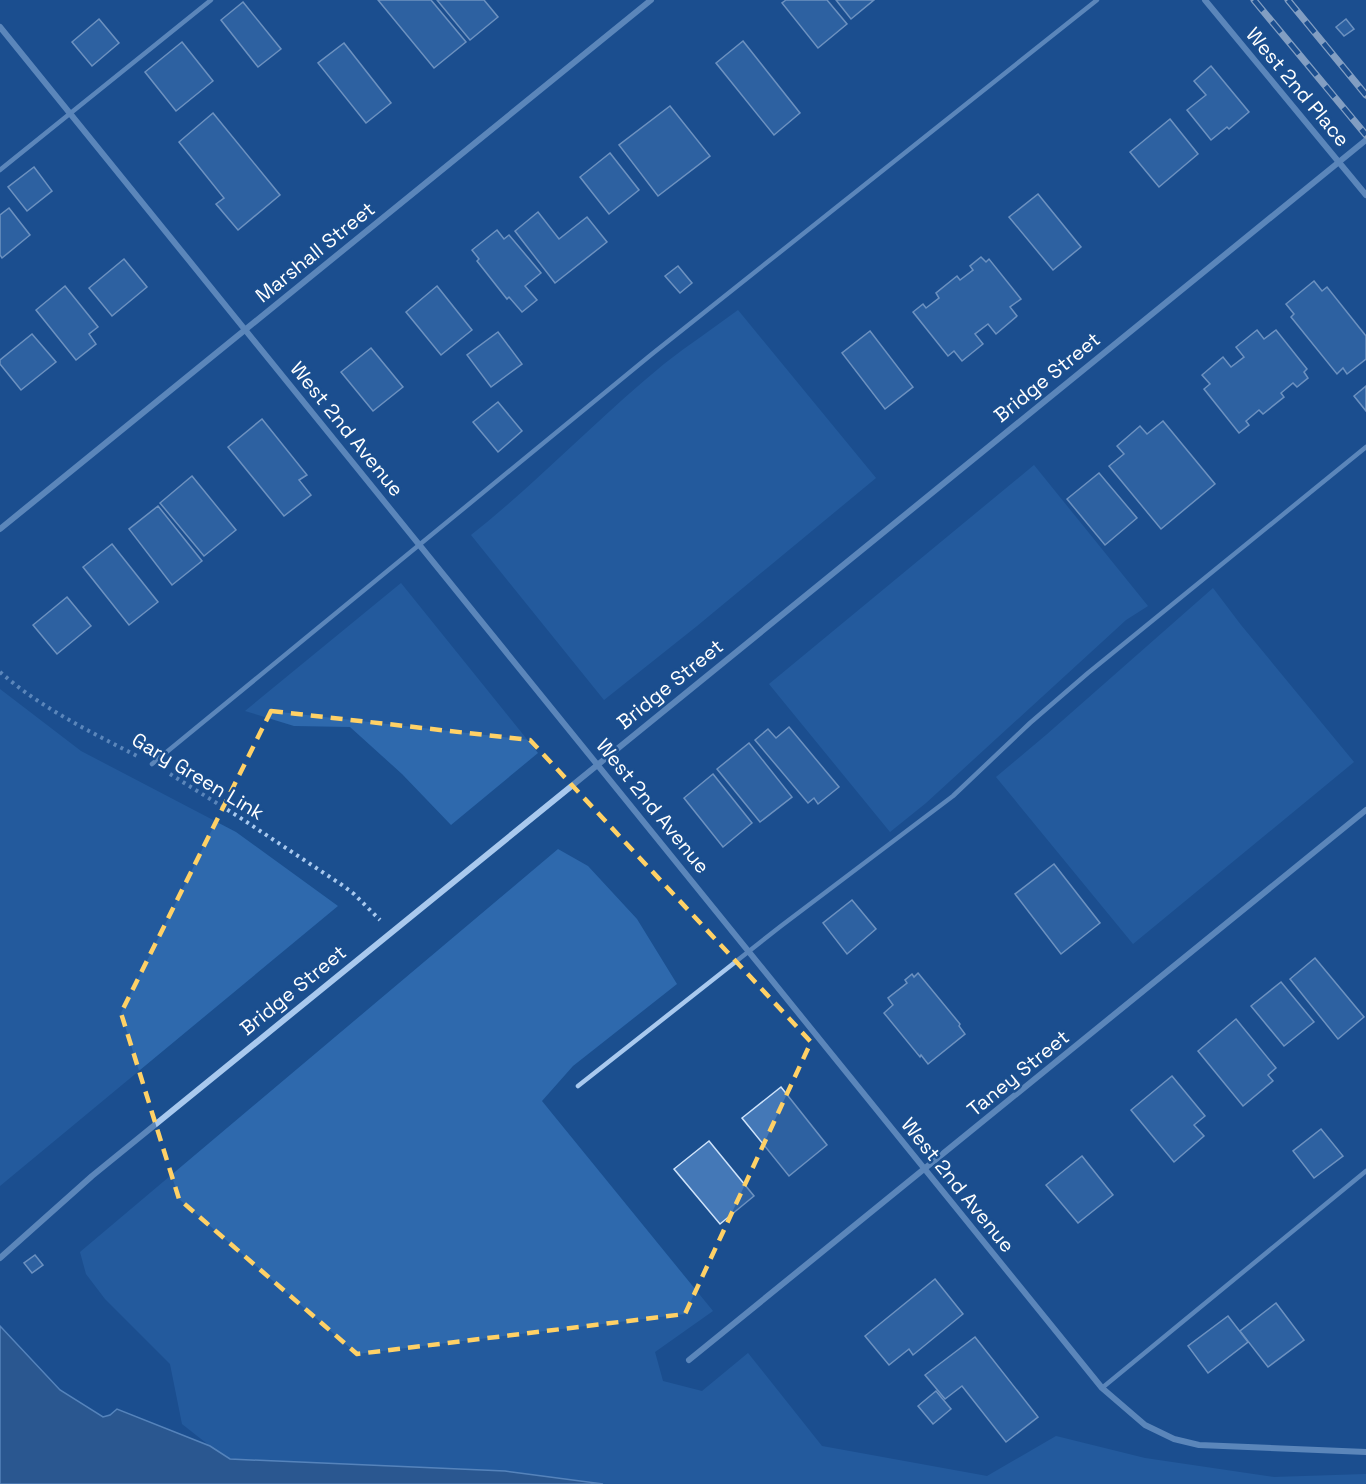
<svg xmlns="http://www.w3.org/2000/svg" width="1366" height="1484" font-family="'Space Grotesk',sans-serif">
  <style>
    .green { fill: #2e69ad }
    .water { fill: #3c6290; stroke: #9cc4f0; stroke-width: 1.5 }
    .building { fill: #4478b7; stroke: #cfe3fa; stroke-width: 1.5 }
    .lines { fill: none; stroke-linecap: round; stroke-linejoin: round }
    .path { stroke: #a9c9ee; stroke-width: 4; stroke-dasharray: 3 4.5; stroke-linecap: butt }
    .lane { stroke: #a9c9ee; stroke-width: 4.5 }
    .street { stroke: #a9c9ee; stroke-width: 6 }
    .rail-casing { stroke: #fff; stroke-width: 7 }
    .rail { stroke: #1b4f8f; stroke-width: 4.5; stroke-dasharray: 14; stroke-linecap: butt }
    .marked { fill: none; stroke: #ffd166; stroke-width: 4.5; stroke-dasharray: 12 8; stroke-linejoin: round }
    .labels { text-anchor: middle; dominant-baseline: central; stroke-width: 5; stroke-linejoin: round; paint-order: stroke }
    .street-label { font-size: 20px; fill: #fff; stroke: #1b4f8f }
  </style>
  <rect width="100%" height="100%" fill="#1b4f8f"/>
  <g class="green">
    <path d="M738,310L876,478L697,626L604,700L471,535C538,482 597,419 664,364C688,345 714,328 738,310Z"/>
    <polygon points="1034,465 1148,606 1126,620 926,803 890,832 769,684"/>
    <polygon points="401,583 538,753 451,825 402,774 350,727 294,726 245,711"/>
    <polygon points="1213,588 1241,625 1354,762 1133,944 996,777 1046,735"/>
    <polygon points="0,689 81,751 236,832 338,906 0,1186"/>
    <polygon points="558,849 588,866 637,919 677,984 573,1066 542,1101 713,1311 655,1352 663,1381 702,1391 748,1353 822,1446 987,1476 1056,1436 1145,1458 1274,1477 1366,1474 1366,1484 603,1484 505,1471 230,1459 210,1446 182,1424 170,1364 105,1299 86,1274 80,1252"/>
  </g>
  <polygon class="water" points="0,1326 60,1390 103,1417 110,1415 117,1409 210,1446 230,1459 505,1471 603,1484 0,1484"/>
  <g class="building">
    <polygon points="378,0 431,0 466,42 434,68"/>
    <polygon points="437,0 484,0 498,17 470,40"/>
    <polygon points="786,0 827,0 847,24 818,48 782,3"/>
    <polygon points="836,0 874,0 851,19"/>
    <polygon points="243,2 281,49 258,67 221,20"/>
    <polygon points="99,19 119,43 92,66 72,42"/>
    <polygon points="1346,19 1354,29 1344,36 1336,27"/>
    <polygon points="743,41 800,113 774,135 716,63"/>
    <polygon points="182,42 213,81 176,111 145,72"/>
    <polygon points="344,43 391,103 366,123 318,63"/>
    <polygon points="1211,66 1249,112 1229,129 1227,127 1211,140 1187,110 1206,95 1194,81"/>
    <polygon points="670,106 710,156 658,196 619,145"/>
    <polygon points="213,113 280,195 238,230 216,204 224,198 179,142"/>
    <polygon points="1170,119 1198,154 1159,187 1130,152"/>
    <polygon points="610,153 639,190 609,214 580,177"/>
    <polygon points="34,167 52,191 27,211 8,187"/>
    <polygon points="1038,194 1081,247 1053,270 1009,217"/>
    <polygon points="9,208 30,235 2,258 0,255 0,215"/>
    <polygon points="538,212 559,239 587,217 607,242 555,283 515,231"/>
    <polygon points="497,230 504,239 509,235 541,273 525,286 537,300 522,312 509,297 507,299 477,261 479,259 472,250"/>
    <polygon points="981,257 986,262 989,259 1021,299 1010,307 1017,316 996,334 988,324 975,334 983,344 962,361 954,351 948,356 913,312 923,304 926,308 939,298 936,293 957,276 960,280 973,270 970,266"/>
    <polygon points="124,259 147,287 112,316 89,288"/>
    <polygon points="678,266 692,283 680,293 665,276"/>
    <polygon points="1314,281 1322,291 1327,287 1366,336 1366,359 1347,374 1343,368 1337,374 1291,317 1294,314 1286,304"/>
    <polygon points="65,286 98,327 89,334 96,344 76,360 36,310"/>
    <polygon points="437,286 472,330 441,355 406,312"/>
    <polygon points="1257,330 1264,339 1276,330 1307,369 1304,372 1308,378 1297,387 1293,383 1281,393 1284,397 1263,414 1259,410 1246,421 1249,425 1239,433 1204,389 1210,384 1202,375 1223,357 1231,367 1244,357 1236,347"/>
    <polygon points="870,331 913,387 885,409 842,353"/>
    <polygon points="498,332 522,364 491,387 467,355"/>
    <polygon points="32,334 56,362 21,390 0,364 0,360"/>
    <polygon points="371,348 403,387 373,411 341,372"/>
    <polygon points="1366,386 1366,411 1354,396"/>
    <polygon points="498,402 522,431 498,452 473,422"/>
    <polygon points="262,419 307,475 299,480 311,495 284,516 228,447"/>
    <polygon points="1163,421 1215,484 1161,529 1109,466 1124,454 1117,446 1140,426 1147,434"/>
    <polygon points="1099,473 1137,518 1105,545 1067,499"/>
    <polygon points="192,476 236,530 204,556 160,503"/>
    <polygon points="158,506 202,561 172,585 129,529"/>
    <polygon points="112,544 158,602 129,625 83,567"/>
    <polygon points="67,597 91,626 57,654 33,625"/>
    <polygon points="789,727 839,787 818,804 814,798 808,803 755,740 768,729 776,738"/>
    <polygon points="749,743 792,797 760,822 717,769"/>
    <polygon points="713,774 752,823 723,847 684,798"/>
    <polygon points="1054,864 1100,923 1061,954 1015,894"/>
    <polygon points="852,900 876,929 847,954 823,923"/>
    <polygon points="1315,958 1364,1017 1338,1039 1290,979"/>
    <polygon points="918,973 960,1024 959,1026 965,1034 928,1064 921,1055 920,1057 884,1013 893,1005 888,998 907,983 905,980 912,974 914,977"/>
    <polygon points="1281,982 1314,1022 1284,1046 1251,1006"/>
    <polygon points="1236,1019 1276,1068 1268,1075 1273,1081 1243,1106 1198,1051"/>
    <polygon points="1172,1076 1205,1116 1194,1125 1204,1136 1174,1162 1131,1110"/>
    <polygon points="781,1087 827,1145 789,1176 742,1118"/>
    <polygon points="1321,1129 1343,1156 1314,1178 1293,1151"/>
    <polygon points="709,1141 754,1196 720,1224 674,1169"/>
    <polygon points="1082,1156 1113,1195 1078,1223 1046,1185"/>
    <polygon points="35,1255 43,1265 32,1273 24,1263"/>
    <polygon points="935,1279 963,1314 913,1355 909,1349 889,1365 865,1336"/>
    <polygon points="1276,1303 1304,1340 1268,1367 1240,1331"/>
    <polygon points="1228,1316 1248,1342 1208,1373 1188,1346"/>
    <polygon points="975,1337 1038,1417 1006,1442 962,1386 945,1399 925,1375"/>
    <polygon points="936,1391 951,1409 933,1424 918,1406"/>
  </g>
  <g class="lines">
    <g class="path">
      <path d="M0,672C41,708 89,731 137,756"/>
      <polyline points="170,774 239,817 342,885 354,894 380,920"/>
    </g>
    <g class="lane">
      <polyline points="0,170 211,0"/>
      <polyline points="152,764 652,354 1097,0"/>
      <polyline points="578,1086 781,926 953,796 1030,723 1088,673 1366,447"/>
      <polyline points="1102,1388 1366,1171"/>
    </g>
    <g class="street">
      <polyline points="1205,0 1366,195"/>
      <polyline points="0,27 1102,1388 1145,1425 1174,1439 1199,1445 1366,1452"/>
      <polyline points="0,529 651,0"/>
      <polyline points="0,1258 92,1176 1366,140"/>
      <polyline points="689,1360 1366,810"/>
    </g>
    <defs>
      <g id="rail">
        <polyline points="1254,0 1366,135"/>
        <polyline points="1288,0 1366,95"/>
      </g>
    </defs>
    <use href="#rail" class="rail-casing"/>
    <use href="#rail" class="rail"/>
  </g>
  <path d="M0 0H1366V1484H0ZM271,711L530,740L811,1042L685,1314L357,1354L179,1199L121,1013Z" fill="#1b4f8f" fill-opacity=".55" fill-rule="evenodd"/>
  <path class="marked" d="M271,711L530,740L811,1042L685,1314L357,1354L179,1199L121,1013Z"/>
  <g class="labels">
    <g class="street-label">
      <text transform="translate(1298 87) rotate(50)">West 2nd Place</text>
      <text transform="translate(315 252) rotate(-39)">Marshall Street</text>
      <text transform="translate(1047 377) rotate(-39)">Bridge Street</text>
      <text transform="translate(347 429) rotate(51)">West 2nd Avenue</text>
      <text transform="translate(670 684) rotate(-39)">Bridge Street</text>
      <text transform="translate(198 776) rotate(31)">Gary Green Link</text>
      <text transform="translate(653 806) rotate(51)">West 2nd Avenue</text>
      <text transform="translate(293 990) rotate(-39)">Bridge Street</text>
      <text transform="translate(1018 1073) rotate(-39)">Taney Street</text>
      <text transform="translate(958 1185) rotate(51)">West 2nd Avenue</text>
    </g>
  </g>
</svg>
